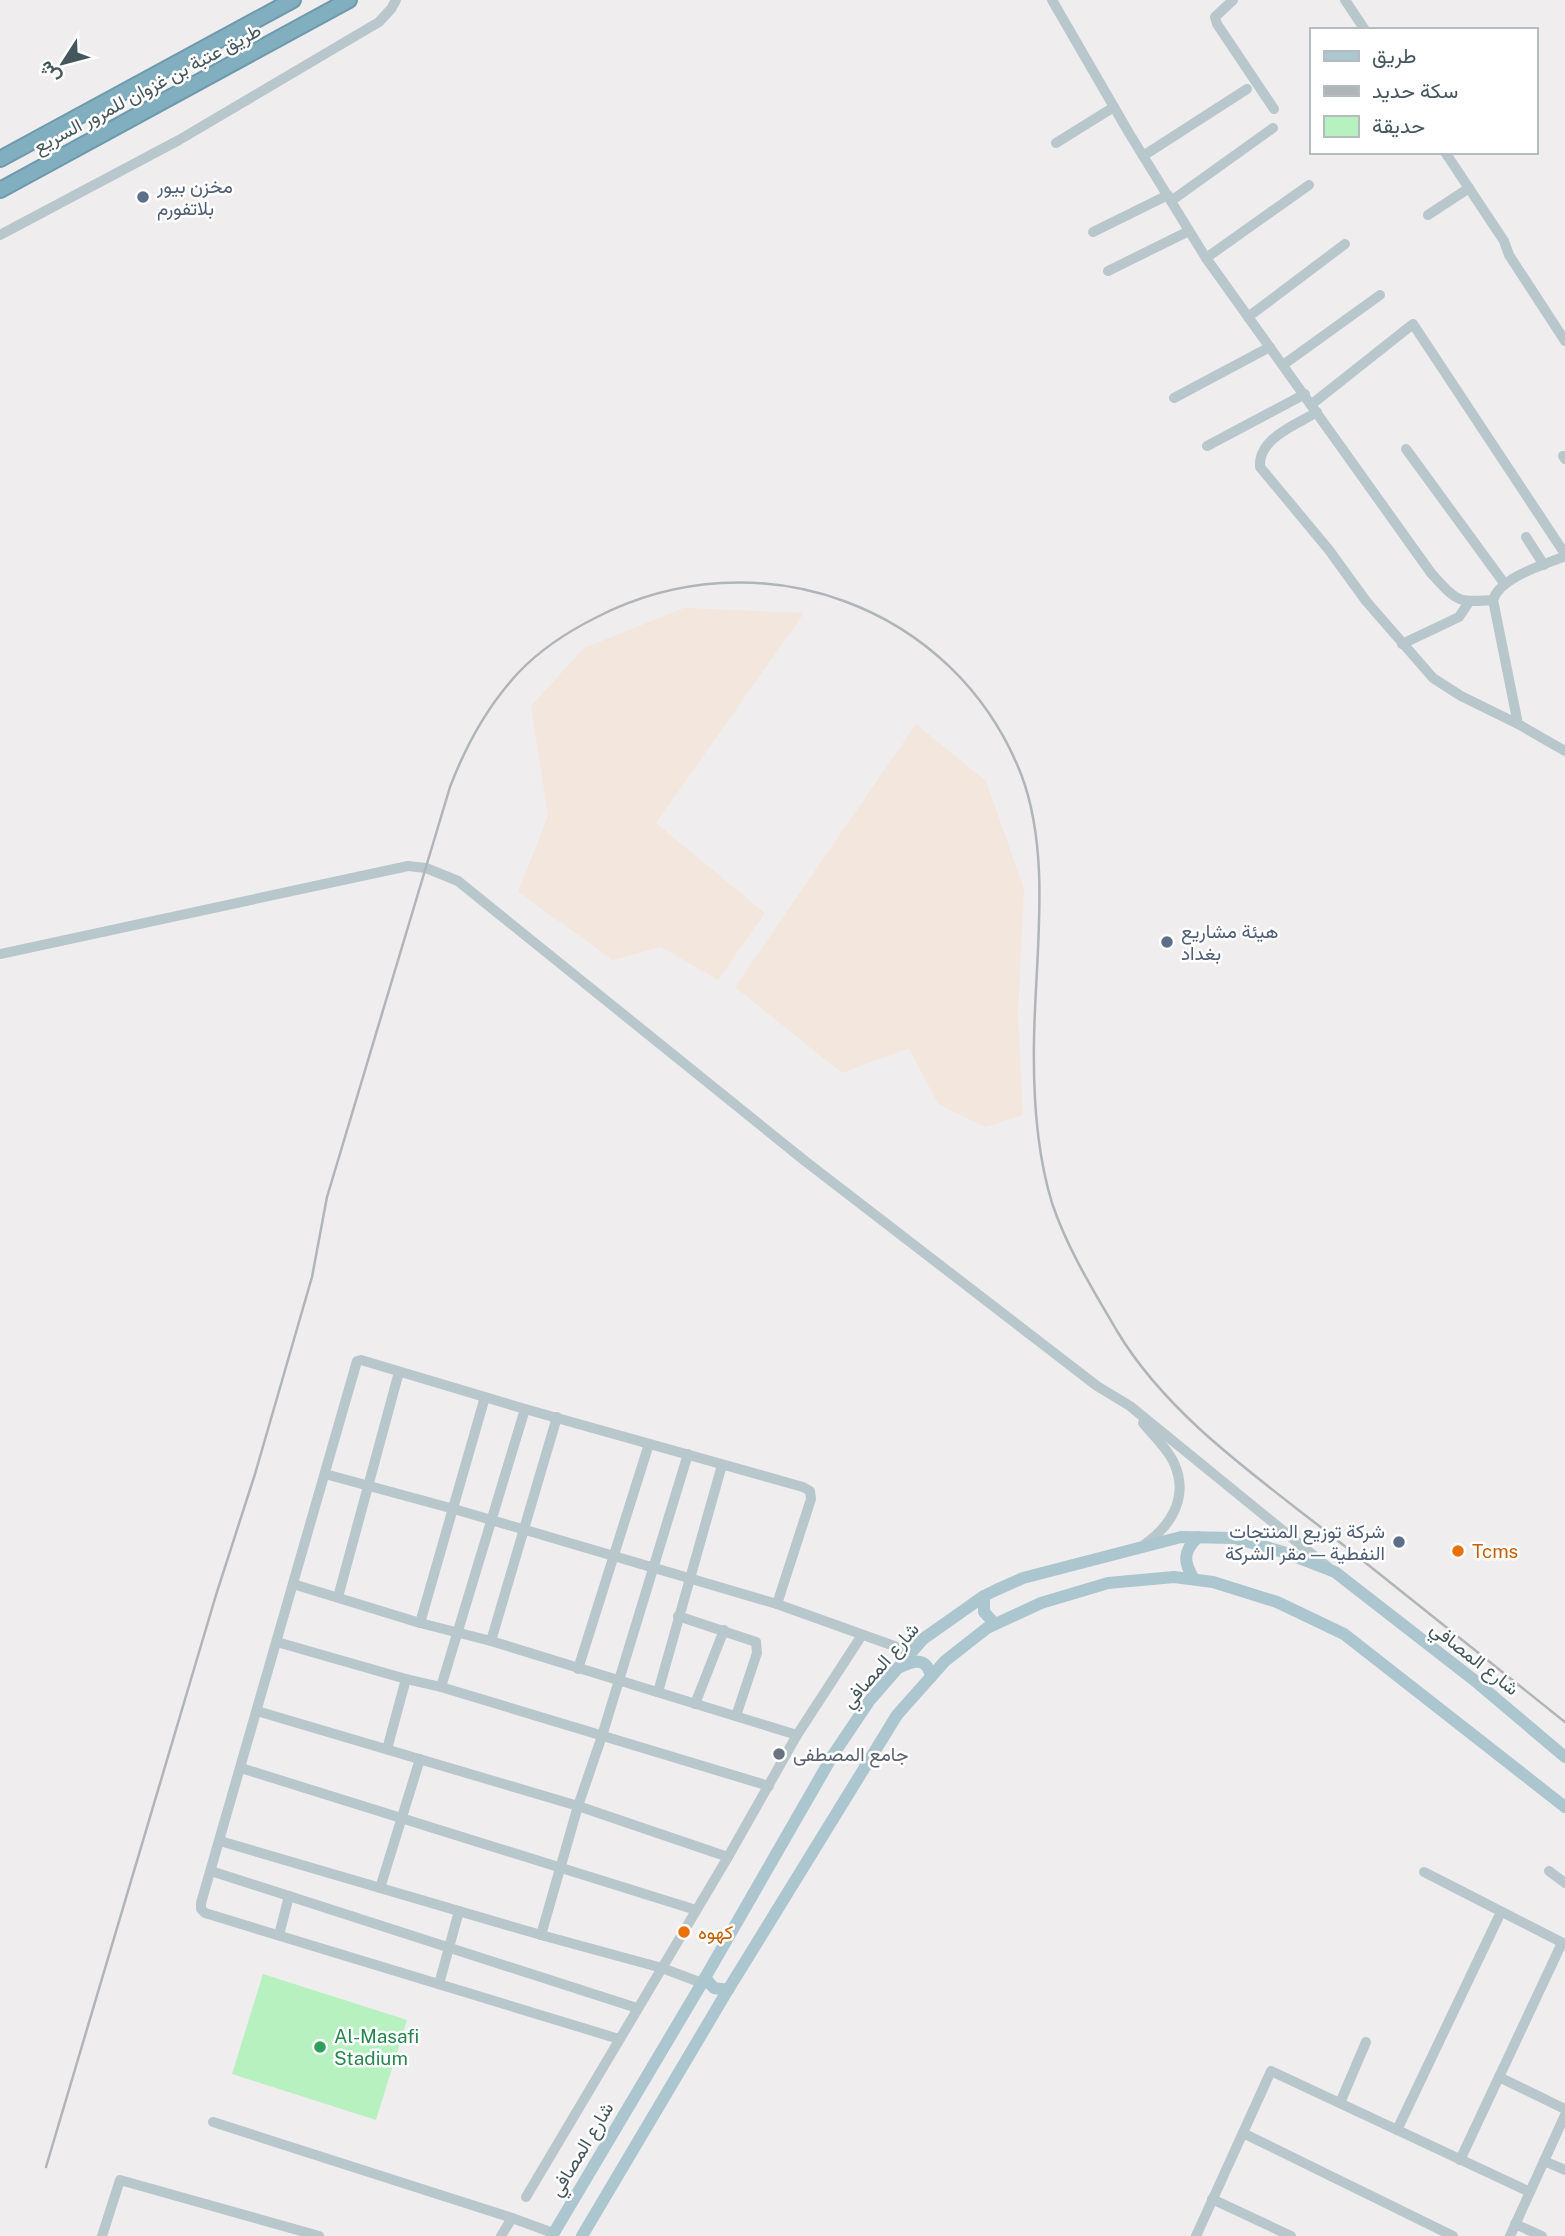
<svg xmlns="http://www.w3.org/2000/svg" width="1565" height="2236" font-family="'Public Sans',Vazirmatn,sans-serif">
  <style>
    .green { fill: #b8f1c0 }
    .sand { fill: #f3e6dc }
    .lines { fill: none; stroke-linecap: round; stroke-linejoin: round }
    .highway-casing { stroke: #6d9aac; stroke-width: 18 }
    .minor { stroke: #b8c7cc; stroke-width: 10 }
    .major { stroke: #abc6ce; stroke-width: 12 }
    .highway { stroke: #82afc0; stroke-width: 14 }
    .rail { stroke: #afb5b8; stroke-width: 2.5 }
    .service-dot { fill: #5c6f8a; stroke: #fff; stroke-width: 2.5 }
    .food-dot { fill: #e8710a; stroke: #fff; stroke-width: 2.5 }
    .worship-dot { fill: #6b7280; stroke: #fff; stroke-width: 2.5 }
    .leisure-dot { fill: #2e9e5b; stroke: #fff; stroke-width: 2.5 }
    .labels { text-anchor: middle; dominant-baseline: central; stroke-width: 5; stroke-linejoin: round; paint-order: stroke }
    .street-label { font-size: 19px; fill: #44575c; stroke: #fff }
    .service-label { font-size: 19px; fill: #4e5e75; stroke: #fff; text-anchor: start }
    .food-label { font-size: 19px; fill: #c56008; stroke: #fff; text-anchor: start }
    .worship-label { font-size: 19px; fill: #5b616d; stroke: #fff; text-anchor: start }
    .leisure-label { font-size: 19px; fill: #27864d; stroke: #fff; text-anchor: start }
  </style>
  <rect width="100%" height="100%" fill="#f0edee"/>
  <polygon class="green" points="263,1974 407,2020 376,2120 232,2074"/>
  <g class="sand">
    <polygon points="684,608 804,613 656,823 765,913 718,980 661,947 613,960 518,892 548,816 531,706 584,648"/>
    <polygon points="916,724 986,781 1024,889 1018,1013 1023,1115 985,1127 938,1104 909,1048 842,1073 735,987"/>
  </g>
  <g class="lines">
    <defs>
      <g id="highway">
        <polyline points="0,159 293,0"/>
        <polyline points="0,190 349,0"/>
      </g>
    </defs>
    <use href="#highway" class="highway-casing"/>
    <g class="minor">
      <path d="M1052,0L1129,133L1206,258L1431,573C1457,601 1456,603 1493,600"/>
      <polyline points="1233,0 1215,17 1217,24 1274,109"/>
      <polyline points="1345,0 1365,30"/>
      <polyline points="1056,143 1114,107"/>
      <polyline points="1445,152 1504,241 1509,255 1565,341"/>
      <polyline points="1143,156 1247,89"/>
      <polyline points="1171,201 1273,128"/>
      <polyline points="1428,215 1469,188"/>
      <polyline points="1093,232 1168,195"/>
      <polyline points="0,235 179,140 379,22 391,9 396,0"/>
      <polyline points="1206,258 1309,185"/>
      <polyline points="1108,271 1189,231"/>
      <polyline points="1248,317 1345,244"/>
      <polyline points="1283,365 1380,295"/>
      <polyline points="1174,398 1270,347"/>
      <polyline points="1312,404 1413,324 1565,554"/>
      <path d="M1317,412C1296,425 1258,438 1260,467L1329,550L1366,601L1433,678L1461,696L1518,724"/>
      <polyline points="1207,446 1305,394"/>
      <polyline points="1406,449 1504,583"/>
      <polyline points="1563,456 1565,459"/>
      <polyline points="1526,537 1544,565"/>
      <path d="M1565,556C1544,565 1500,577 1493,600L1518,724L1565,751"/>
      <polyline points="1402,644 1459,617 1469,602"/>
      <polyline points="0,954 408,866 426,868 458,881 805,1161 1097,1386 1130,1406 1329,1568"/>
      <path d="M1143,1423C1153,1435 1168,1449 1174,1463C1189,1496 1172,1525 1145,1544"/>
      <polyline points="325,1474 454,1509 777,1604 911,1652"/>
      <polyline points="293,1584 420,1623 491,1641 797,1735"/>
      <polyline points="338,1597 399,1372"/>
      <polyline points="678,1616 756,1642 757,1653 736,1716"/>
      <polyline points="420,1623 485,1397"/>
      <polyline points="491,1641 557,1417"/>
      <polyline points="277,1642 406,1679 441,1687 769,1786"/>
      <polyline points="578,1669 649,1444"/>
      <polyline points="441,1687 525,1409"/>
      <polyline points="658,1692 722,1465"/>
      <polyline points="695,1704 724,1630"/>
      <polyline points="257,1711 578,1806 728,1857"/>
      <polyline points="387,1749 406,1679"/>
      <polyline points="241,1768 696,1910"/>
      <polyline points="220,1841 541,1935 662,1968 702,1983"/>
      <polyline points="211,1871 637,2008"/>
      <polyline points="1549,1871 1565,1883"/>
      <polyline points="1424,1872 1565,1944"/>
      <polyline points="380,1888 420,1759"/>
      <polyline points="279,1935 289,1896"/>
      <polyline points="541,1935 578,1806 602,1736 688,1454"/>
      <polyline points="439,1984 459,1911"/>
      <polyline points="619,2039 205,1913 201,1909 201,1903 357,1361 361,1360 525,1409 803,1487 810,1491 811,1499 777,1604"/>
      <polyline points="1499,2077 1565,2109"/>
      <polyline points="1340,2103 1366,2042"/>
      <polyline points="213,2122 512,2218 553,2233"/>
      <polyline points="1397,2130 1501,1912"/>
      <polyline points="1243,2133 1453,2236"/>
      <polyline points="1460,2160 1562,1943"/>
      <polyline points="1544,2161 1565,2170"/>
      <polyline points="526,2197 728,1857 797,1735 862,1635"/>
      <polyline points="1212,2199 1291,2236"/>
      <polyline points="1515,2224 1542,2236"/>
      <polyline points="102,2236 120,2180 319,2236"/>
      <polyline points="501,2236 512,2218"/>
      <polyline points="1196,2236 1271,2071 1530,2192"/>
      <polyline points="1510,2236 1565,2115"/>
    </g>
    <g class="major">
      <path d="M1194,1579C1183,1562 1183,1551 1198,1537"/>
      <polyline points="984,1596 984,1612 995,1624"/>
      <path d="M900,1667C915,1660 927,1657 931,1677"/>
      <polyline points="705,1978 714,1988 728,1990"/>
      <polyline points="552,2236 702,1983 833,1755 870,1700 923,1639 984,1596 996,1590 1023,1578 1181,1537 1235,1538 1283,1552 1335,1572 1474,1680 1565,1757"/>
      <polyline points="582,2236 726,1993 897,1715 945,1661 987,1628 1041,1603 1108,1583 1174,1577 1213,1582 1277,1602 1344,1634 1565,1807"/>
    </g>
    <use href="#highway" class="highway"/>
    <path class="rail" d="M46,2167L216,1595L255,1474L312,1277L327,1197L450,787C466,745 488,705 519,672C541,649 569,631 597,617C757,535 954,604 1021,774C1052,855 1035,956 1034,1041C1033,1095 1036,1151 1052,1203C1067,1248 1093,1290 1117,1331C1168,1416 1256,1476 1332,1536C1410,1598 1487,1660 1565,1722"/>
  </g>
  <g class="service-dot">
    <circle cx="143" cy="197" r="7"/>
    <circle cx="1167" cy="942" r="7"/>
    <circle cx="1399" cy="1542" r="7"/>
  </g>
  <g class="food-dot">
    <circle cx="1458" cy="1551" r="7"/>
    <circle cx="684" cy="1932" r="7"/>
  </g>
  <circle class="worship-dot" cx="779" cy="1754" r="7"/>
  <circle class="leisure-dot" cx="320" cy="2047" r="7"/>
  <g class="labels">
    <g class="street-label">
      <text transform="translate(147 88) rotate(-28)">طريق عتبة بن غزوان للمرور السريع</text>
      <text transform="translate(1475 1658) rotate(38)">شارع المصافي</text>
      <text transform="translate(880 1665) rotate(-49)">شارع المصافي</text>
      <text transform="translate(581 2149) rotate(-59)">شارع المصافي</text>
    </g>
    <g class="service-label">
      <text x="157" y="186">مخزن بيور<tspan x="157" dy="22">بلاتفورم</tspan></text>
      <text x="1181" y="931">هيئة مشاريع<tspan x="1181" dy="22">بغداد</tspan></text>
      <text x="1385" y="1531" text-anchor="end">شركة توزيع المنتجات<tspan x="1385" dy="22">النفطية — مقر الشركة</tspan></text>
    </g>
    <g class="food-label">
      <text x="1472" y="1551">Tcms</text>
      <text x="698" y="1932">كهوه</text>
    </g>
    <g class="worship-label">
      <text x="793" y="1754">جامع المصطفى</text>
    </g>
    <g class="leisure-label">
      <text x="334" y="2036">Al-Masafi<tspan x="334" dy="22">Stadium</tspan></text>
    </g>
  </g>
  <rect x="1310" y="28" width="228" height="126" fill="#ffffff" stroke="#b4bcbe" stroke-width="2"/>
  <rect x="1324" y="51" width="35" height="10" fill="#abc6ce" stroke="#b4bcbe" stroke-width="2"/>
  <text x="1372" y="63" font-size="21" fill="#44575c">طريق</text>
  <rect x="1324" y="86" width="35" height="10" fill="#afb5b8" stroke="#b4bcbe" stroke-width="2"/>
  <text x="1372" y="98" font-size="21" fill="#44575c">سكة حديد</text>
  <rect x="1324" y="116" width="35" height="21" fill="#b8f1c0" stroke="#b4bcbe" stroke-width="2"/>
  <text x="1372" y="133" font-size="21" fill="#44575c">حديقة</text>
  <g transform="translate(63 63) rotate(234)" stroke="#ffffff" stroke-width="5" paint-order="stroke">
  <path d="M0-5L12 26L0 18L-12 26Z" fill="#44575c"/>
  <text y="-10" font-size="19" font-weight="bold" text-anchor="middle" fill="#44575c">ش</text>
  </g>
</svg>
